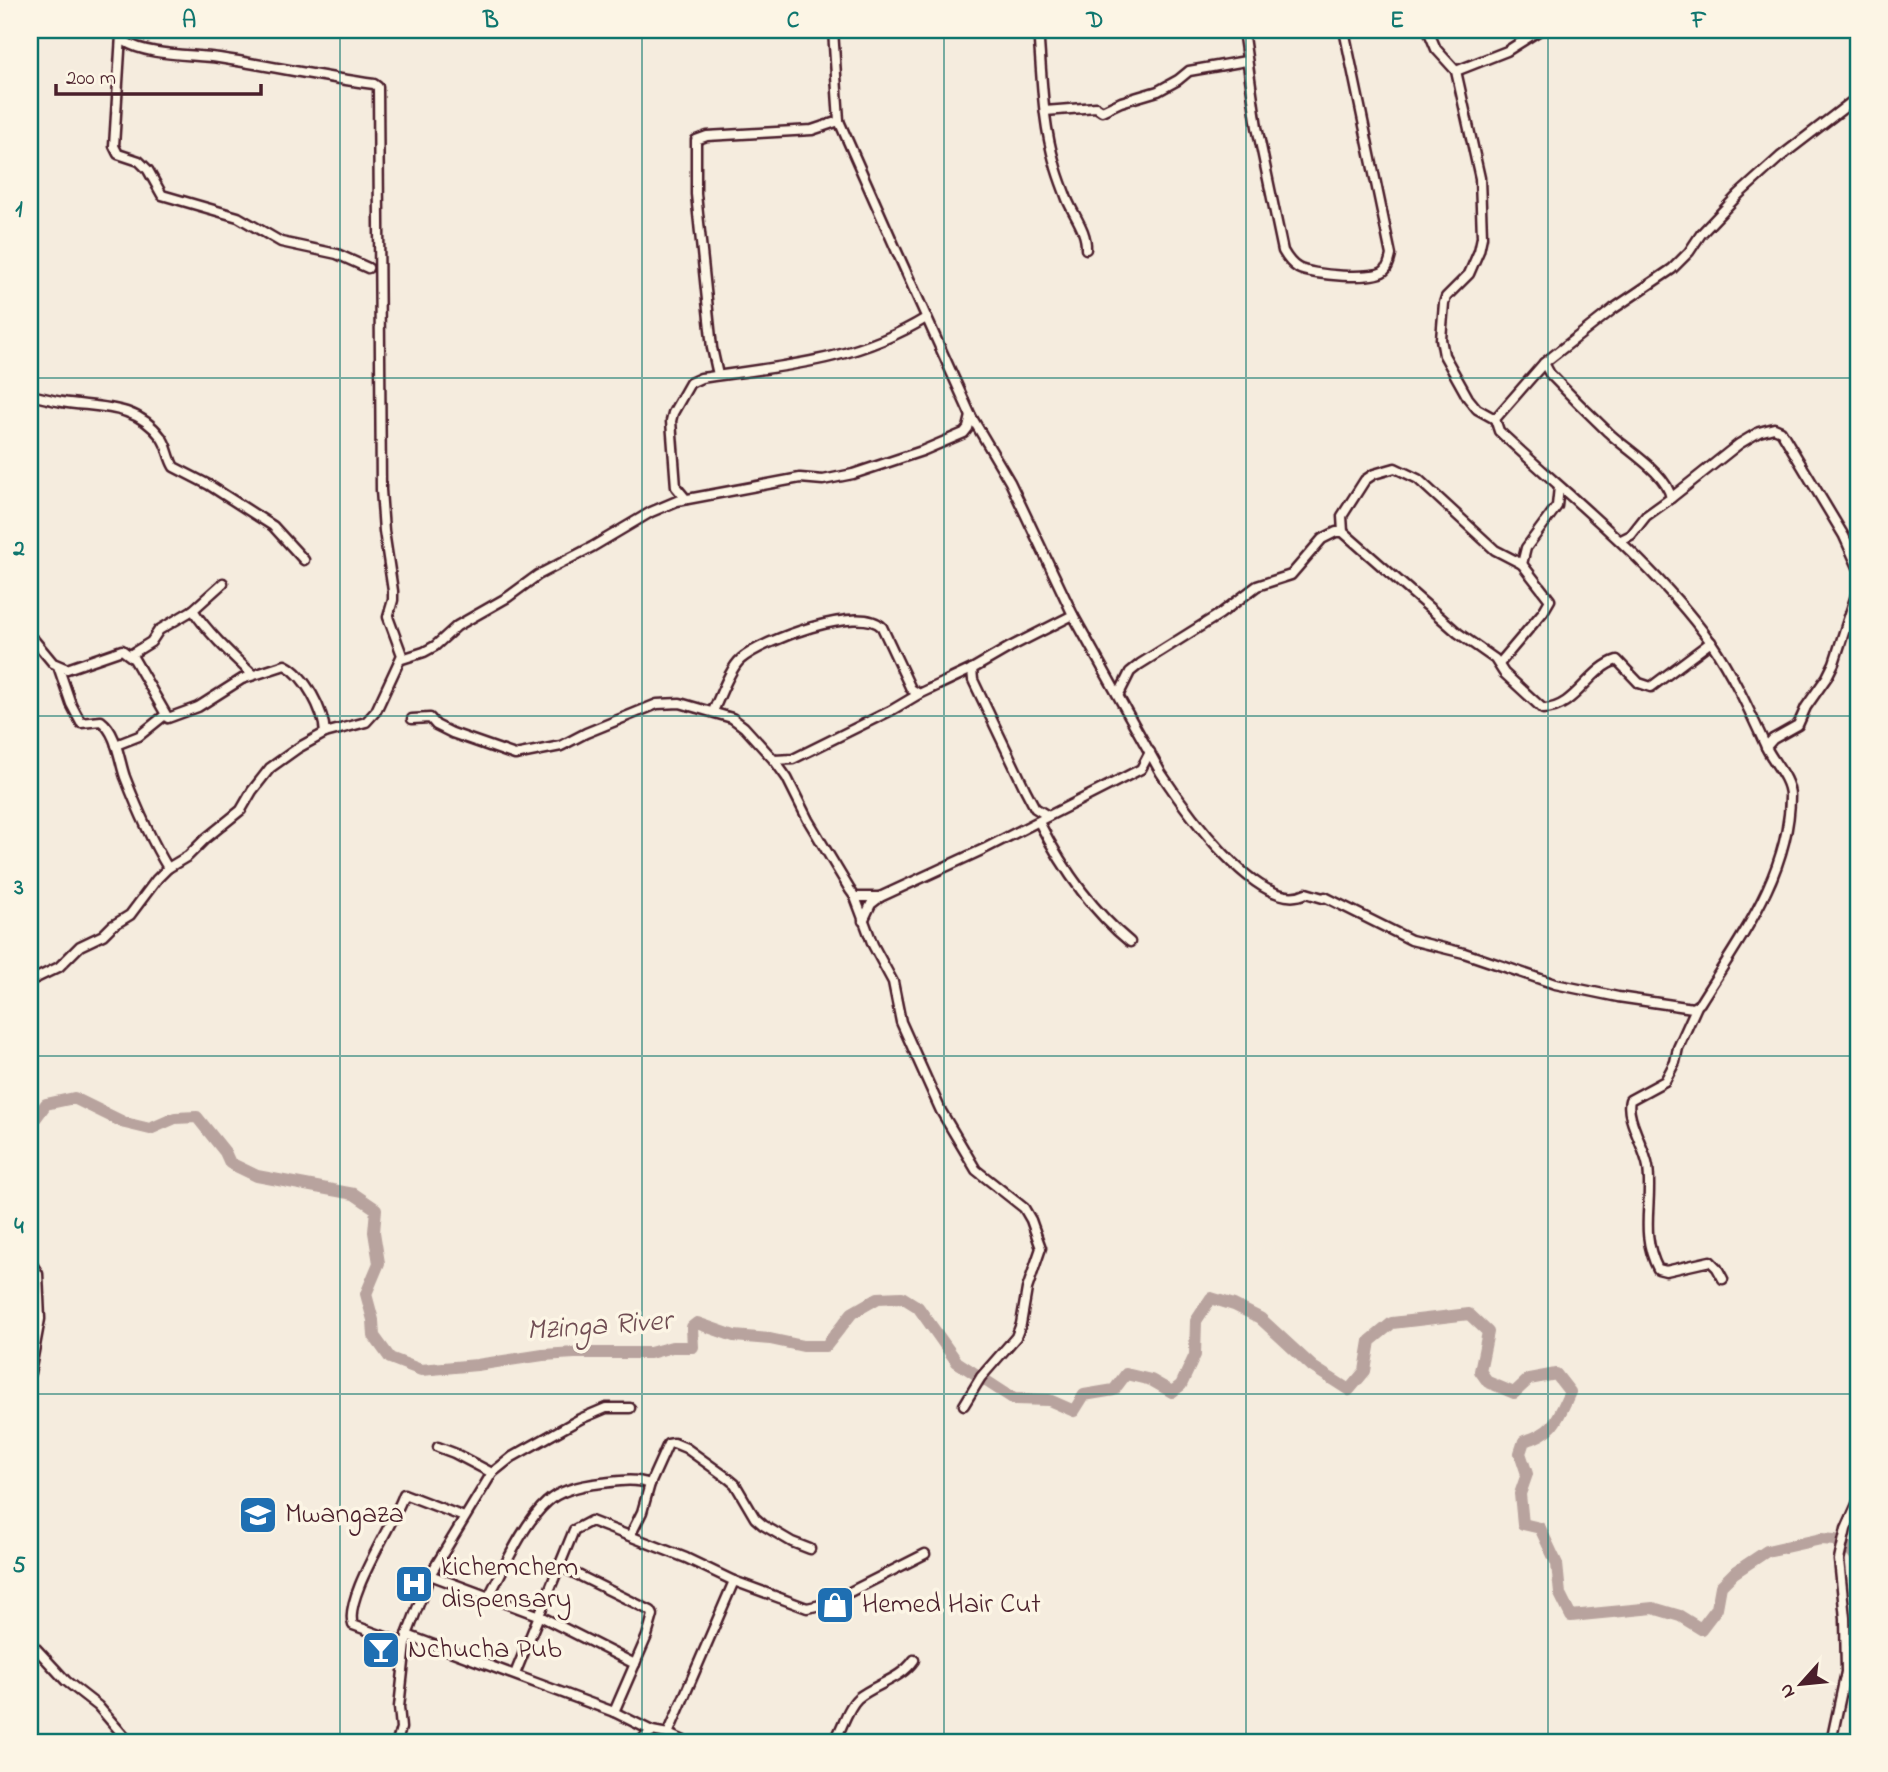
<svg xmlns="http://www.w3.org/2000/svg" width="1888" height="1772" font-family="'Indie Flower',sans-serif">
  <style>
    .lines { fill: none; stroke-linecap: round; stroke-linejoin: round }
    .river { stroke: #b8a39e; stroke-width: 12 }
    .street-casing { stroke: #4a1f2b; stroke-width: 13 }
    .street { stroke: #fcf5e5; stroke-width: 8 }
    .grid { fill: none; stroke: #0f766e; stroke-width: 2; stroke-opacity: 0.55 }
    .labels { text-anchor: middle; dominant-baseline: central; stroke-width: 7; stroke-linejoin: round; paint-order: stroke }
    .poi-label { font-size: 28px; fill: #4a1f2b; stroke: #fcf5e5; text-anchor: start }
    .water-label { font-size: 30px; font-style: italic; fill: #704d53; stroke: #fcf5e5 }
    .neatline { fill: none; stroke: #0f766e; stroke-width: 2.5 }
    .grid-label { font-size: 23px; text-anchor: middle; font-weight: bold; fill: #0f766e }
  </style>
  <rect width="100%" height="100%" fill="#f5ecde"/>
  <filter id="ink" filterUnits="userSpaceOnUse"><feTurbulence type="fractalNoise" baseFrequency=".0143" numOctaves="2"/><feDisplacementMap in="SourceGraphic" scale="14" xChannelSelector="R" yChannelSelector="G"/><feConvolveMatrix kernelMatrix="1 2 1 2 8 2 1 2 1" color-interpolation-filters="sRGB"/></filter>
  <g filter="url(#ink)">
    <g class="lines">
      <path class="river" d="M30,1126L46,1104L74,1098L125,1123L150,1129L175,1118L197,1117L225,1152L230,1163L257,1176L354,1194L376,1209L374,1232L379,1263L366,1294L373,1320L374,1336L390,1358L421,1370L477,1365L543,1355L575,1353H650L672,1347H693L692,1327L697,1323L734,1336L770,1339L803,1346H826L852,1313L878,1298L902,1297L918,1307L957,1362L1014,1399L1049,1400L1074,1411L1084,1395L1114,1390L1126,1374L1151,1380L1172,1392L1181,1385L1195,1355L1196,1321L1211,1298L1234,1305L1260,1318L1313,1367L1349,1390L1365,1371L1370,1341L1392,1323L1469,1314L1488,1332L1480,1371L1488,1382L1514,1393L1529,1379L1556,1374L1570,1392C1558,1418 1555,1433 1524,1441L1520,1453L1527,1474L1520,1494L1523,1524L1540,1528L1557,1564L1560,1594L1571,1616L1653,1608L1680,1616L1701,1629L1717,1608L1721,1586L1734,1573L1767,1551L1821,1539L1835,1540L1850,1549L1858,1560"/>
      <defs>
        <g id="street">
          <path d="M833,30L839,121L902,263L971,416L1010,482L1073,615L1161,773C1182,805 1260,917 1306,893L1323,898L1325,897L1411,940L1464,953L1555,984L1618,997L1693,1008L1700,1003C1739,940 1790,873 1790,796C1790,779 1774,763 1767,749C1750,712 1733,674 1710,641C1652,561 1570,498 1499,431L1495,419L1544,363L1613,309L1672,269L1689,252L1701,234L1739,194L1780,157L1858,97"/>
          <path d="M1038,30C1042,74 1042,121 1055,164C1058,176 1063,188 1067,199C1074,216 1087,231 1086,249"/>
          <path d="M1243,30L1257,127L1283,251C1287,258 1291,264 1298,268C1310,275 1376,281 1385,270C1389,266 1390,259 1391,255L1344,30"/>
          <polyline points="1428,30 1436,49 1456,71 1480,178 1482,237 1479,251 1469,274 1446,297 1444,303 1441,339 1444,355 1468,398 1477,409 1495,419"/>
          <polyline points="121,35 114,146 118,154 139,161 148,170 162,195 238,217 281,242 337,254 368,268"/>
          <polyline points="1456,71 1507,51 1540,30"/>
          <polyline points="1045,111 1096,107 1102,111 1121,102 1158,91 1178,80 1189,71 1246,61"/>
          <path d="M1544,363L1550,374C1569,394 1588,413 1608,432C1625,449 1667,473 1671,498L1646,516L1631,535L1621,540"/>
          <polyline points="718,375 712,348 696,194 696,140 707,136 812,130 839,121"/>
          <path d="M30,395C40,397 51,400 62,402C98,408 136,403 161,437C168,446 168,457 174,467L209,485L273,526L304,560"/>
          <polyline points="1671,498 1739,444 1759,432 1774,428 1781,431 1844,536 1858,567"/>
          <path d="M686,499L676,487L671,421L673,413L690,383L701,378C782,366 854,362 926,318"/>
          <polyline points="1343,532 1342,516 1365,480 1374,474 1395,468 1418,479 1495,550 1522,564 1550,600 1543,612 1499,664"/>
          <polyline points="1522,564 1526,548 1557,506 1559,487"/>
          <path d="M193,610C208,633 232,655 253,675"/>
          <path d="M30,639L34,640L53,663L67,669L122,650L134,659L168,718L198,707L242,679L285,665C305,675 324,711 325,733"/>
          <polyline points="130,655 151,642 159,630 193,610 223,583"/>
          <polyline points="402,659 424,652 435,646 457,626 508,597 538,575 592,547 651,512 677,501 800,478 823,480 853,474 922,451 964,433 968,428 971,416"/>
          <path d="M58,666L71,704L81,723L101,721C117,733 119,760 125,777C137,808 151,840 168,868"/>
          <polyline points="972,669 973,680 1025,789 1035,808 1048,816"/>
          <path d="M1119,694L1130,672L1140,664L1220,614L1257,586L1291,575L1322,539L1336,532H1343L1458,633L1495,659L1504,673L1543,709C1575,709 1588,669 1617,660L1639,683L1651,687L1711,642"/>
          <path d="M713,711C720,697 730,668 741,659C763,640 860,604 882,627L911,689L919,694L972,669L1010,647L1073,615"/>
          <polyline points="412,719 430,718 436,725 452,733 515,755 561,746 586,733 657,704 680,703 732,718 744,727 774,760 787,778 808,820 850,890 855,897 880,897 984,849 1141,769 1150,752"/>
          <polyline points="116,745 139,736 165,715"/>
          <polyline points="1766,747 1773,739 1798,725 1806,707 1827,677 1834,663 1858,589"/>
          <polyline points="774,760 793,759 892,710 919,694"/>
          <path d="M1039,822C1062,867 1091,910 1130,942"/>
          <polyline points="855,897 873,945 893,982 901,1022 941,1111 976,1170 1024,1208 1031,1220 1041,1248 1027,1289 1021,1324 1016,1337 981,1377 964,1405"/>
          <polyline points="863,921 871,904 880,897"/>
          <path d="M30,981L59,967L80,946L103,935L112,926L130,915L157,879L168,868L188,856L205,839L241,810L252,791L270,768L298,748L325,733L366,722L376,711L402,655L388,617L393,600V591L384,531L381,490L378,87L374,84C322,77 271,66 219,58C190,54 147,56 124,41L121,30"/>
          <path d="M1697,1006L1678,1048L1675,1062L1665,1081L1630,1100C1625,1118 1645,1147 1648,1167C1653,1204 1639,1232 1658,1269L1666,1271L1710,1261L1717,1268L1723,1279"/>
          <polyline points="30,1261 38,1274 40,1319 30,1373"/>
          <polyline points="438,1447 454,1453 492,1473"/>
          <polyline points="630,1536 642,1512 650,1484 668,1444 674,1443 686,1448 729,1479 735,1484 755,1518 763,1525 792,1542 810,1549"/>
          <polyline points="558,1565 651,1611 653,1615 647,1636 614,1712"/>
          <polyline points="430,1575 540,1616 635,1664"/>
          <path d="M488,1598C503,1570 524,1522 547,1502C561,1489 583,1485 602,1483C619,1481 634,1478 650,1484"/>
          <polyline points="407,1635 614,1712 652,1731 668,1734 686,1742"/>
          <polyline points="30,1642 66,1681 98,1706 129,1742"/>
          <path d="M405,1644L353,1625C343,1598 394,1524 404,1494L464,1517"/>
          <polyline points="515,1674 574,1530 591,1521 686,1558 734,1581 807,1608 821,1605 840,1597 925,1554"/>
          <polyline points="668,1734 734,1581"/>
          <polyline points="397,1742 401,1728 399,1707 407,1635 430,1575 492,1473 512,1457 580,1419 606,1408 630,1408"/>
          <polyline points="639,1742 652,1731"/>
          <path d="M834,1742C842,1729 847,1708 858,1698C876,1684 901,1679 914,1660"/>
          <polyline points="1831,1742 1846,1672 1845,1618 1839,1560 1846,1529 1858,1502"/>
        </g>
      </defs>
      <use href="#street" class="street-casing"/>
      <use href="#street" class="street"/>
    </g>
  </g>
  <path class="grid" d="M340,30V1742M642,30V1742M944,30V1742M1246,30V1742M1548,30V1742M30,378H1858M30,716H1858M30,1056H1858M30,1394H1858"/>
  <defs>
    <symbol id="school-square" viewBox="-11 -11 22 22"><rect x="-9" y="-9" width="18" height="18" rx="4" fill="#1f6fb2" stroke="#fcf5e5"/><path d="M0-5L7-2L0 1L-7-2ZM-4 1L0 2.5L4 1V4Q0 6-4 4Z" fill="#fff"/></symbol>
    <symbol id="hospital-square" viewBox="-11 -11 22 22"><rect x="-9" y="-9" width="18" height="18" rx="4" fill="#1f6fb2" stroke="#fcf5e5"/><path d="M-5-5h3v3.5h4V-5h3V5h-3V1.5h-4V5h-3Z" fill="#fff"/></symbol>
    <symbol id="shop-square" viewBox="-11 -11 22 22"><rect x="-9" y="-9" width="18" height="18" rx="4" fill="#1f6fb2" stroke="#fcf5e5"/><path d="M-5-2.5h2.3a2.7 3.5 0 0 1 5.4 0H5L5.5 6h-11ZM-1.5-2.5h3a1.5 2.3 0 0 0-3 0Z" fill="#fff"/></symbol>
    <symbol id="bar-square" viewBox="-11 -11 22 22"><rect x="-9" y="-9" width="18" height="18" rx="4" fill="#1f6fb2" stroke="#fcf5e5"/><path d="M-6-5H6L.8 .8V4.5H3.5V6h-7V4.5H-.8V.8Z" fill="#fff"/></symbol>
  </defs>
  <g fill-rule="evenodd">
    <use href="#school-square" x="236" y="1493" width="44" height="44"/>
    <use href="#hospital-square" x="392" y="1562" width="44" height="44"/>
    <use href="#shop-square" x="813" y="1583" width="44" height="44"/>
    <use href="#bar-square" x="359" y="1628" width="44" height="44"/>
  </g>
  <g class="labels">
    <g class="poi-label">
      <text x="285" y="1515">Mwangaza</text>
      <text x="441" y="1568">kichemchem<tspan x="441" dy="32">dispensary</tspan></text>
      <text x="862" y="1605">Hemed Hair Cut</text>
      <text x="408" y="1650">Nchucha Pub</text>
    </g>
    <g class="water-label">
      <text transform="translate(599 1327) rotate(-4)">Mzinga River</text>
    </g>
  </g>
  <rect width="1888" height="1772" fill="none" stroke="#fcf5e5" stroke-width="77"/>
  <g transform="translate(1801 1684) rotate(243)" stroke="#fcf5e5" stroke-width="5" paint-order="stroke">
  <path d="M0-5L12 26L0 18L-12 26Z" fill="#4a1f2b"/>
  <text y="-10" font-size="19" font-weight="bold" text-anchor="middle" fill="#4a1f2b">N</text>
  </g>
  <path d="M56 84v10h205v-10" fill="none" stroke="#4a1f2b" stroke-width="3.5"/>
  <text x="66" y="84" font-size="21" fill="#4a1f2b" stroke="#fcf5e5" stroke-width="5" paint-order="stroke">200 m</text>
  <rect x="38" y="38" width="1812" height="1696" class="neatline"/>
  <g class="grid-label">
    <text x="189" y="27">A</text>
    <text x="491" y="27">B</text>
    <text x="793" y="27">C</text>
    <text x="1095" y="27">D</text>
    <text x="1397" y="27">E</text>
    <text x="1699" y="27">F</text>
    <text x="19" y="216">1</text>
    <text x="19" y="555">2</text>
    <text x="19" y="894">3</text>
    <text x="19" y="1233">4</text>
    <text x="19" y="1572">5</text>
  </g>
</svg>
